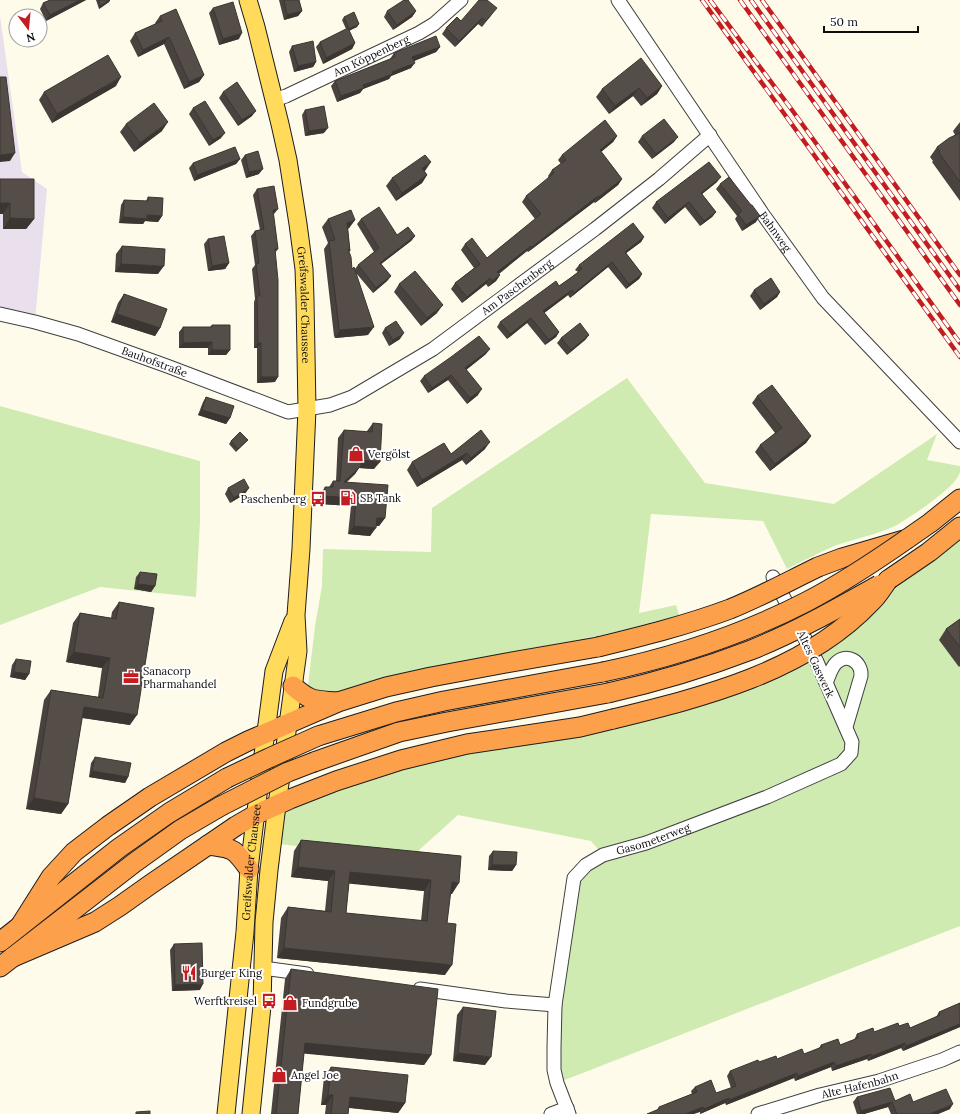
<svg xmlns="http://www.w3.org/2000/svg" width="960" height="1114" font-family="Lora,serif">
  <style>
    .industrial { fill: #eadfec }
    .green { fill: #cfebb2 }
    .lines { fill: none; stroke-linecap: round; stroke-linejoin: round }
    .minor-casing { stroke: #3f3f3f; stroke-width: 15 }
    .major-casing { stroke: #1d1d1d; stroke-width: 19 }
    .highway-casing { stroke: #1d1d1d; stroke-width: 21 }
    .minor { stroke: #fff; stroke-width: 13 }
    .major { stroke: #ffda5b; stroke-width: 17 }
    .highway { stroke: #fca04b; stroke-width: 19 }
    .rail-casing { stroke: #c31d21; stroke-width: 4.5 }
    .rail { stroke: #fff; stroke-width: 3; stroke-dasharray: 9; stroke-linecap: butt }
    .highway-bridge-casing { stroke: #1d1d1d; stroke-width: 21; stroke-linecap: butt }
    .highway-bridge { stroke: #fca04b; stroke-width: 19 }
    .wall { fill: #49423e; fill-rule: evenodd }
    .shaded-wall { fill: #3c3632 }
    .building { fill: #554d48; stroke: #3c3632; fill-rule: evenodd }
    .labels { text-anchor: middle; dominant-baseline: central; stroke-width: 4; stroke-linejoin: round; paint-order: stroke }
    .street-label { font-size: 11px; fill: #0c0c0c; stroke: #fff }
    .poi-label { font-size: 11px; fill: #0c0c0c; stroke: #fff; text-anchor: start }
  </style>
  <rect width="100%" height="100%" fill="#fffbeb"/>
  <polygon class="industrial" points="0,16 22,172 47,189 35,322 0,314"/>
  <g class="green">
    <path d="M627,378L705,483L834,504L937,434L927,460L960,466C960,468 960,470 960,472C957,487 909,518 895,526C875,535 854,539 834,546C818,553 803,561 787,569L763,521L651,514L639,613L676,605L679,615L632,628L585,639L532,648L398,677L339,694L309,690L308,685L315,626L322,586L323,549L431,552L432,508Z"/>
    <polygon points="0,406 200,461 200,521 196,597 100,587 0,625"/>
    <polygon points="960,527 960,926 557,1083 554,1070 574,878 603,855 591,841 458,815 408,860 272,843 277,805 336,781 580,727 796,658"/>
  </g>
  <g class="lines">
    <defs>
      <g id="minor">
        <path id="s1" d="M618,0L762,213L823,298L960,442"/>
        <path id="s2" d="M274,100L286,96L419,33L434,24L461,0"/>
        <path id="s3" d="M0,314L35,322L78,334L167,366L288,412L330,405L352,397L433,349L595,229L659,179L710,135"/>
        <path d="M826,683C829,676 831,668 836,663C847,652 862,662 861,676L846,727"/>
        <polyline points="263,968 307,974"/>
        <polyline points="420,989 506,1001 555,1005"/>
        <polyline points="551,1114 567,1108"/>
        <path id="s4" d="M569,1114L557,1083L554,1070V1048L555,1005L574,878L586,865L603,855L646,843L767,797L841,764L851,753L852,742L817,662L773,577"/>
        <path id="s5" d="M758,1114L820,1095L879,1081L942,1060L960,1052"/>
      </g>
      <g id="major">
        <path id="s6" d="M248,0L256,27L280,124L288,160L298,224L304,269L305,299L307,409L301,549L296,615L298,651L277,805L269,870L264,922L262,1006L251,1114"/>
        <path id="s7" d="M226,1114L245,932L249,869L261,770L274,671L293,621"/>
      </g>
      <g id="highway">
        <polyline points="818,567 842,558 907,539 930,523 960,499"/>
        <polyline points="888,580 929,552 960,527"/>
        <path d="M293,686C311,702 314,700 337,702"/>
        <polyline points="318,736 396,712 444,701 603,672"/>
        <polyline points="314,762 399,732 447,722 608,693"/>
        <path d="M208,845C234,849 233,847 249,869"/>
        <polyline points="20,926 51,877 74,852 108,826 150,797 226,752 248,741 338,702 386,687 431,677 506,663 598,647"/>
        <polyline points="0,942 119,848 169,813 227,778"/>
        <polyline points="13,957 95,922 120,906 151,884 236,826 255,815 290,799 336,781 401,760 467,744 580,727 613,719"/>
        <polyline points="0,967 134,863 180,830 221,806"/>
      </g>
    </defs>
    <use href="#minor" class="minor-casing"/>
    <use href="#major" class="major-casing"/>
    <use href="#highway" class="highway-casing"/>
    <use href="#minor" class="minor"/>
    <use href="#major" class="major"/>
    <use href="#highway" class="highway"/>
    <defs>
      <g id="rail">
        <polyline points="702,0 960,357"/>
        <polyline points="710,0 792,110 960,343"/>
        <polyline points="740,0 960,305"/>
        <polyline points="751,0 960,290"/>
        <polyline points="762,0 960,275"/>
      </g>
    </defs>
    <use href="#rail" class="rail-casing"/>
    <use href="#rail" class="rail"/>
    <defs>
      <g id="highway-bridge">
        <path d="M598,647C643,636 687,625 730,609C760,597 789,581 818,567"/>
        <path d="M603,672C674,657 742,635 806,602C841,584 874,562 907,539"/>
        <path d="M608,693C657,682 704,668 751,650C796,632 838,608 879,585"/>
        <path d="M613,719C703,697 805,672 871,602C878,596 882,588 888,580"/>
        <polyline points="227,778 269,758 318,736"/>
        <polyline points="221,806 288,772 314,762"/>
      </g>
    </defs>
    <use href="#highway-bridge" class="highway-bridge-casing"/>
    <use href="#highway-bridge" class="highway-bridge"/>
  </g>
  <g class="wall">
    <polygon points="50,0 86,0 46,21 40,9 43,3"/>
    <polygon points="96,0 110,0 109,2 99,9"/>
    <polygon points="279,0 299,0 302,11 298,16 284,20"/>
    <polygon points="213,8 239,39 219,45 209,13"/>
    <polygon points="387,11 416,11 412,17 393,30 384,17"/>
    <polygon points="493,13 482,27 478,24 455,47 442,34 446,28 461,21"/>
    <polygon points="160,16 204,75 199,82 184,89 164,44 138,57 130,41 135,33 156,24 155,23"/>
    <polygon points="344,17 357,27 349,31 355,43 352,49 323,64 316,47 320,42 346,29 342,20"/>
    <polygon points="292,46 316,62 313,67 294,72 289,52"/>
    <polygon points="440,47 436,52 414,61 411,68 391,76 389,79 363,89 360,93 337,102 331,86 335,81 390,59 394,53"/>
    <polygon points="116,86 52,123 39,100 44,92"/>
    <polygon points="662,86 657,94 641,106 633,96 609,114 596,97 602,89"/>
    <polygon points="223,92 252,116 238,126 219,98"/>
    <polygon points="193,108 221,138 209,146 189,114"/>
    <polygon points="305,110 324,133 305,136 302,115"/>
    <polygon points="960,122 960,201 932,162 933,161 930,157 937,147 955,135 953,131"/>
    <polygon points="126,124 162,131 134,152 120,132"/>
    <polygon points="617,136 613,142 601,152 622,179 618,185 595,203 594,202 528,252 527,251 499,274 500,275 496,281 488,287 486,284 462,303 451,289 455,283 474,268 461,250 465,244 487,258 535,219 522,202 526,196 549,178 548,176 552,170 561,164 558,160 562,155"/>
    <polygon points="642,136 674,142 652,159 638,142"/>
    <polygon points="245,155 259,174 246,178 241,160"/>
    <polygon points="240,159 236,164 194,181 189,168 193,163"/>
    <polygon points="424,171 427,175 422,183 396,201 386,186 392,178 425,171"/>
    <polygon points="0,179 34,219 26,229 3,229 3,214"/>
    <polygon points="717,182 702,194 716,212 712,217 700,226 685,207 665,224 652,208 656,202"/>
    <polygon points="720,184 756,222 742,231 735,219 737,216 716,189"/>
    <polygon points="257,189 274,214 273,214 278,249 275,253 275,382 257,383 257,348 254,348 254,302 255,299 252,269 255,265 251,236 255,231 260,230 253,195"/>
    <polygon points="148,197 162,216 158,222 145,221 143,224 119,223 121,205 124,200 146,201"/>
    <polygon points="328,219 355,220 349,228 348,229 350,251 349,252 352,269 355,269 358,265 374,252 357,224 361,219 397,235 415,236 411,241 381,264 391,276 387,281 373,293 356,273 368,335 335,338 334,336 324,249 328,243 322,227"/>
    <polygon points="644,237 641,242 626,253 642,274 639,279 626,289 608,267 570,298 568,295 544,313 559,332 556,337 545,345 527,323 507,339 497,327 500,322 559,286 578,272 575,270 579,265"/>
    <polygon points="208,239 229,263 225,269 208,271 204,244"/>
    <polygon points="122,246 158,274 115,272 116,254"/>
    <polygon points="399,284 437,313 421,326 394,292"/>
    <polygon points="754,290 780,292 777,297 760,310 750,296"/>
    <polygon points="124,294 160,328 155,336 111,322 118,303"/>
    <polygon points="212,325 230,350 226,355 208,355 208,348 179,348 179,332 183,327 210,327"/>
    <polygon points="385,328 400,339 389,346 382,333"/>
    <polygon points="589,335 585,340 567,355 557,343 561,338"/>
    <polygon points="486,354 466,370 478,395 467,404 448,380 428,393 420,381 424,376"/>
    <polygon points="757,396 811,436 806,443 770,471 755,452 760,445 775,433 752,403"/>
    <polygon points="206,397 230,418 226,424 198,415 203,402"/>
    <polygon points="373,423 374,469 359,468 355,474 347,482 385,518 379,526 376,526 370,536 348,534 351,506 320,504 320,495 325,487 329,487 333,481 336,481 338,438 344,430 367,432 367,431"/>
    <polygon points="248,440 236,452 229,444 231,441"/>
    <polygon points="485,449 466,465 462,460 417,487 407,470 412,462 451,454"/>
    <polygon points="228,488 245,494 230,503 225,494"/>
    <polygon points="140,572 155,586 151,592 134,589 136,577"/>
    <polygon points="119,602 130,725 82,718 68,804 61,814 26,809 44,700 51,690 98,697 102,668 66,662 73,623 80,613 111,618 112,612"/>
    <polygon points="960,619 960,666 959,667 939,640 946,629"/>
    <polygon points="16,659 29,674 25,680 10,677 12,665"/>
    <polygon points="95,757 128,777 125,783 89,777 91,763"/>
    <path d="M301,840L461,856L452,894L450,893L447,923L445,975L277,958L281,918L288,907L325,911L328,881L291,877L294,851ZM349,883L424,891L421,921L346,913Z"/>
    <polygon points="493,851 516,865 512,871 488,870 489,856"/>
    <polygon points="174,944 200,990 172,991 170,950"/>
    <polygon points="291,969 431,1055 424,1065 304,1053 298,1114 271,1114 285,979"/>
    <polygon points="960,1003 960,1027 903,1051 901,1048 868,1061 867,1059 832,1071 831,1067 795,1081 794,1078 726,1105 725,1103 700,1114 700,1112 657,1110 659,1107 692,1094 691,1091 695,1087 716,1093 731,1088 727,1076 730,1071 759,1062 804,1054 819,1048 821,1045 840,1045 854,1040 857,1034 874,1032 899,1026 910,1028 936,1017 939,1012"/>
    <polygon points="463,1007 485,1065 453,1061 457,1015"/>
    <polygon points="331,1067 405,1103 398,1113 349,1108 348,1114 325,1114 326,1105 321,1105 324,1077"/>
    <polygon points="857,1097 913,1102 950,1109 938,1114 891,1114 888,1107 864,1114 857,1114 853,1102"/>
  </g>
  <g class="shaded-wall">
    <polygon points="80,0 86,0 46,21 50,15"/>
    <polygon points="110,0 109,2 99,9 100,6"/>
    <polygon points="302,11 298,16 284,20 287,15"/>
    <polygon points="416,11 412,17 393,30 397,25"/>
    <polygon points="482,18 478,24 455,47 459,41"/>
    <polygon points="359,24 357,27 347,31 349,29"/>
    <polygon points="242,33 239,39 219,45 223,39"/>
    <polygon points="169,37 164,44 138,57 143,50"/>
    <polygon points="355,43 352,49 323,64 326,58"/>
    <polygon points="440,47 436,52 409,63 412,57"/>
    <polygon points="316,62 313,67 294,72 298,66"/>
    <polygon points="415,63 411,68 391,76 389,79 363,89 360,93 337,102 341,96 363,85 392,72"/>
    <polygon points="204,75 199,82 184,89 189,82"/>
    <polygon points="121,77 116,86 52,123 57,114"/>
    <polygon points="662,86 657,94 641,106 647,98"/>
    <polygon points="639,88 633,96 609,114 615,106"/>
    <polygon points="256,111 252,116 238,126 242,120"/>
    <polygon points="168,122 162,131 134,152 140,143"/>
    <polygon points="328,128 324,133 305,136 309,131"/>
    <polygon points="225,133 221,138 209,146 213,140"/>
    <polygon points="617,136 613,142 596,156 600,150"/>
    <polygon points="678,137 674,142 652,159 656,154"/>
    <polygon points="15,153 10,161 0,162 0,155"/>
    <polygon points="240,159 236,164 194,181 197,175"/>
    <polygon points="431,162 425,171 417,176 422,168"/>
    <polygon points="263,169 259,174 246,178 249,172"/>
    <polygon points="427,175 422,183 396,201 402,193"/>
    <polygon points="721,177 717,182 697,198 701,193"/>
    <polygon points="622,179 618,185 595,203 599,197"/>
    <polygon points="598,196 594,202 528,252 532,247"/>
    <polygon points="689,202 685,207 665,224 668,218"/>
    <polygon points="0,203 10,203 3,214 0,214"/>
    <polygon points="278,209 274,214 269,215 273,210"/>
    <polygon points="716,212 712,217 700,226 704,221"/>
    <polygon points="147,215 162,216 158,222 145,221 143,224 119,223 123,217"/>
    <polygon points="760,216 756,222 742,231 746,225"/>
    <polygon points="10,218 34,219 26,229 3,229"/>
    <polygon points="355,220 349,228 342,231 347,223"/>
    <polygon points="415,236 411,241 376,268 380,263"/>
    <polygon points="644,237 641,242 621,257 625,252"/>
    <polygon points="531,246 527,251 493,278 497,272"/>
    <polygon points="612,262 608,267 570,298 574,293"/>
    <polygon points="229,263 225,269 208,271 212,266"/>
    <polygon points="121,264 164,266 158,274 115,272"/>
    <polygon points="642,274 639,279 626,289 629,284"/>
    <polygon points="500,275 496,281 488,287 492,281"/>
    <polygon points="391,276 387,281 373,293 376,288"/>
    <polygon points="490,278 486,284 462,303 467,297"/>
    <polygon points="572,290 568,295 539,317 543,311"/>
    <polygon points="780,292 777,297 760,310 764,304"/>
    <polygon points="443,305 437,313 421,326 427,318"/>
    <polygon points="117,314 160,328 155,336 111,322"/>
    <polygon points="531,318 527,323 507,339 510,334"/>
    <polygon points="374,327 368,335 335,338 340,330"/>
    <polygon points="559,332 556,337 545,345 549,340"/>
    <polygon points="404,333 400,339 389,346 393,340"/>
    <polygon points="589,335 585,340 567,355 571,350"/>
    <polygon points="212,342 208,348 179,348 183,343"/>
    <polygon points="258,343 261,343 257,348 254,348"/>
    <polygon points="490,349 486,354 461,374 465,368"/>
    <polygon points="212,350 230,350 226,355 208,355"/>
    <polygon points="451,375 448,380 428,393 432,388"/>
    <polygon points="261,377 278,377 275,382 257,383"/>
    <polygon points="482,389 478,395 467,404 470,398"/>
    <polygon points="202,410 230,418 226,424 198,415"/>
    <polygon points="811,436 806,443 770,471 775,464"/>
    <polygon points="490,442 485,449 466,465 471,458"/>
    <polygon points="467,453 462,460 417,487 422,480"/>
    <polygon points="361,460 380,462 374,469 359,468 355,474 338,489 344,482"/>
    <polygon points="249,488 245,494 230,503 234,498"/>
    <polygon points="325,496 356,498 351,506 320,504"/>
    <polygon points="377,518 385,518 379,526 371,525"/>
    <polygon points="354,526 376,528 370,536 348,534"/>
    <polygon points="138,584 155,586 151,592 134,589"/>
    <polygon points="74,652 110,658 102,668 66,662"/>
    <polygon points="14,672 29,674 25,680 10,677"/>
    <polygon points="84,707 137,715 130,725 77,717"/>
    <polygon points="92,771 128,777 125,783 89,777"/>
    <polygon points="34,798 68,804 61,814 26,809"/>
    <polygon points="492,865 516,865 512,871 488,870"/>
    <polygon points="298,867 335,871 328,881 291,877"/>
    <polygon points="350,872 431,880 424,891 343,883"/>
    <polygon points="452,882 459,883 452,894 444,893"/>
    <polygon points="284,948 452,965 445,975 277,958"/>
    <polygon points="203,984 200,990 172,991 175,985"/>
    <polygon points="960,1024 960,1027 903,1051 906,1046"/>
    <polygon points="305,1043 431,1055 424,1065 298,1053"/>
    <polygon points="905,1043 901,1048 868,1061 872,1056"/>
    <polygon points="458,1053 491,1057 485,1065 453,1061"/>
    <polygon points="871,1054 867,1059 832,1071 836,1066"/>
    <polygon points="834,1062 831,1067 795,1081 798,1076"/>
    <polygon points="797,1073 794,1078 726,1105 729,1100"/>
    <polygon points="328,1095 333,1095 326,1105 321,1105"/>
    <polygon points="350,1097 405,1103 398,1113 343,1107"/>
    <polygon points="729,1098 725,1103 700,1114 704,1109"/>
    <polygon points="892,1102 888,1107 864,1114 859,1114 861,1111"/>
    <polygon points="953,1104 950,1109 938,1114 930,1114"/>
    <polygon points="703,1107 700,1112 694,1114 685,1114"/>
  </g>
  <g class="building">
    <polygon points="50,0 80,0 50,15 43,3"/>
    <polygon points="99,0 110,0 100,6"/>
    <polygon points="284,0 299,0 302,11 287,15"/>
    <polygon points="404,0 408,0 416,11 397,25 387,11"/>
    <polygon points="479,0 487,0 497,8 486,21 482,18 459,41 446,28 457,17 461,21"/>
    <polygon points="233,2 242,33 223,39 213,8"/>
    <polygon points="176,9 204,75 189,82 169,37 143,50 135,33 162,21 160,16"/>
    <polygon points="354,12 359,24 349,29 344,17"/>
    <polygon points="348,28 355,43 326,58 320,42"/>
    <polygon points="436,36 440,47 412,57 415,63 392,72 393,74 363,85 364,88 341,96 335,81 395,57 394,53"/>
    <polygon points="313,41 316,62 298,66 292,46"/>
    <polygon points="108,55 121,77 57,114 44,92"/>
    <polygon points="641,58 662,86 647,98 639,88 615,106 602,89"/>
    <polygon points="0,77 6,77 15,153 0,155"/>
    <polygon points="237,82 256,111 242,120 223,92"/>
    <polygon points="205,101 225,133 213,140 193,108"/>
    <polygon points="154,103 168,122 140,143 126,124"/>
    <polygon points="324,106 328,128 309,131 305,110"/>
    <polygon points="664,119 678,137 656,154 642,136"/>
    <polygon points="605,120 617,136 600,150 622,179 599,197 598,196 532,247 531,246 497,272 500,275 492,281 490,278 467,297 455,283 480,264 465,244 472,238 487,258 541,214 526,196 554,173 552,170 566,160 562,155"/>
    <polygon points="960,133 960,182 939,153 940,152 937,147 949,138"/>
    <polygon points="235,147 240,159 197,175 193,163"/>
    <polygon points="258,151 263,169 249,172 245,155"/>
    <polygon points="425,155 431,162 422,168 427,175 402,193 392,178"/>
    <polygon points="709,162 721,177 701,193 716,212 704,221 689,202 668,218 656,202"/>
    <polygon points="729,177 751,205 752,205 760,216 746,225 738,214 742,211 720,184"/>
    <polygon points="0,179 34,179 34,219 10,218 10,203 0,203"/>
    <polygon points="274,186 278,209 273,210 278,249 275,249 278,280 278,377 261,377 261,343 258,343 257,296 260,296 256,264 259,263 255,231 264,229 257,189"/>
    <polygon points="148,197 163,198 162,216 147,215 147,219 123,217 124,200 148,201"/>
    <polygon points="379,207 397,235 408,227 415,236 380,263 391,276 376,288 358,265 379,248 361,219"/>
    <polygon points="351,210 355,220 347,223 350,251 348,249 351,257 352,269 354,267 374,327 340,330 339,329 329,241 335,240 328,219"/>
    <polygon points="633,223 644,237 625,252 642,274 629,284 612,262 574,293 572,290 543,311 559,332 549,340 531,318 510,334 500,322 556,281 559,286 572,277 582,269 579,265"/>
    <polygon points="224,236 229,263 212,266 208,239"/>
    <polygon points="122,246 165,249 164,266 121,264"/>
    <polygon points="415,271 443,305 427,318 399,284"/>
    <polygon points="771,278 780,292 764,304 754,290"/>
    <polygon points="124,294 167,309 160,328 117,314"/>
    <polygon points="396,321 404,333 393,340 385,328"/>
    <polygon points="580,323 589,335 571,350 561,338"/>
    <polygon points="212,325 230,325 230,350 212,350 212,342 183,343 183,327 212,327"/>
    <polygon points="479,336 490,349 465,368 482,389 470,398 451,375 432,388 424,376 451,357"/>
    <polygon points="772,385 811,436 775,464 760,445 782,428 757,396"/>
    <polygon points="206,397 234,406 230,418 202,410"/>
    <polygon points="373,423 382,424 380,462 361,460 361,466 344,482 388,485 385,518 377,518 376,528 354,526 356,498 325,496 325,487 333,487 333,481 340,481 344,430 372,432"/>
    <polygon points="481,430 490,442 471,458 467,453 422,480 412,462 444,443 451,454"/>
    <polygon points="240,432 248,440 238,449 231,441"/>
    <polygon points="244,479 249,488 234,498 228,488"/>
    <polygon points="140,572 157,574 155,586 138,584"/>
    <polygon points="119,602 154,608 137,715 84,707 68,804 34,798 51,690 103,698 110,658 74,652 80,613 116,619"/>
    <polygon points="960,619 960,647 946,629"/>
    <polygon points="16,659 31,661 29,674 14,672"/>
    <polygon points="95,757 131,763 128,777 92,771"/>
    <path d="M301,840L461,856L459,883L452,882L447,923L456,924L452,965L284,948L288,907L331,912L335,871L298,867ZM350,872L431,880L427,921L346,913Z"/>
    <polygon points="493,851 517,852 516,865 492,865"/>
    <polygon points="202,943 203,984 175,985 174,944"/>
    <polygon points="291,969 438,989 431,1055 305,1043 298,1114 276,1114"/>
    <polygon points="960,1003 960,1024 906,1046 905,1043 872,1056 871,1054 836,1066 834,1062 798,1076 797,1073 729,1100 729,1098 704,1109 703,1107 685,1114 647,1114 659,1109 659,1107 697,1092 695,1087 711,1080 716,1093 736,1086 730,1071 758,1060 759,1062 776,1056 777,1059 802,1049 804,1054 822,1047 821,1045 838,1039 840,1045 858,1038 857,1034 873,1028 874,1032 898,1023 899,1026 908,1023 910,1028 940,1015 939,1012"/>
    <polygon points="463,1007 496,1011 491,1057 458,1053"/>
    <polygon points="331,1067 408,1075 405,1103 350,1097 348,1114 331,1114 333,1095 328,1095"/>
    <polygon points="890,1088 895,1101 910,1094 913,1102 946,1089 953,1104 930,1114 897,1114 892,1102 861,1111 857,1097"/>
    <polygon points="150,1111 150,1114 136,1114 136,1112"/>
  </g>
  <defs>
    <symbol id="shop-bare" viewBox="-9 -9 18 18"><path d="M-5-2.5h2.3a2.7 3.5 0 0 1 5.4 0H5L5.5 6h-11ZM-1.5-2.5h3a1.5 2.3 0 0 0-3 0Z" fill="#c31d21" stroke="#fff" stroke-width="2.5" paint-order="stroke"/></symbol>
    <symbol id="fuel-bare" viewBox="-9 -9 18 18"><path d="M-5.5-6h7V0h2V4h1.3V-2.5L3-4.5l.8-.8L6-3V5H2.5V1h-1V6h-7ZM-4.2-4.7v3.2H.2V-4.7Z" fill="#c31d21" stroke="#fff" stroke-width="2.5" paint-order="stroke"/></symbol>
    <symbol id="bus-bare" viewBox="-9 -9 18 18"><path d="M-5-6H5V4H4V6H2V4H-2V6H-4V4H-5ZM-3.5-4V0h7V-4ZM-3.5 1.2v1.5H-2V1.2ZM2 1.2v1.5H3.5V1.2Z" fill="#c31d21" stroke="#fff" stroke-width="2.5" paint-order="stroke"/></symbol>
    <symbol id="office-bare" viewBox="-9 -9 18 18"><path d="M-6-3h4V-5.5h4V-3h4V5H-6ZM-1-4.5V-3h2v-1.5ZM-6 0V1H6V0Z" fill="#c31d21" stroke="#fff" stroke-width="2.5" paint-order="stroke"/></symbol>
    <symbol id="restaurant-bare" viewBox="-9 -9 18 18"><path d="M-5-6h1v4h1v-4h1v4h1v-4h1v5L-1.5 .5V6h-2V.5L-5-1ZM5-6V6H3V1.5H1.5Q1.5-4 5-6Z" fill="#c31d21" stroke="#fff" stroke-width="2.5" paint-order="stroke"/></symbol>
  </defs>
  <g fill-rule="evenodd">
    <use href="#shop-bare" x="345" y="443" width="22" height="22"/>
    <use href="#fuel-bare" x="337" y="487" width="22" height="22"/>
    <use href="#bus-bare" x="307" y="488" width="22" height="22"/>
    <use href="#office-bare" x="120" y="666" width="22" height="22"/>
    <use href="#restaurant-bare" x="178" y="962" width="22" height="22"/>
    <use href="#bus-bare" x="258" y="990" width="22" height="22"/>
    <use href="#shop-bare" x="279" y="992" width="22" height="22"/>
    <use href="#shop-bare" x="268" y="1064" width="22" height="22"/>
  </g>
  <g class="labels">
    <g class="street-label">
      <text stroke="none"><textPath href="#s2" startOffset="107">Am Köppenberg</textPath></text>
      <text stroke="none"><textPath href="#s1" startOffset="280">Bahnweg</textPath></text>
      <text stroke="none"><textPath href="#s3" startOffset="569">Am Paschenberg</textPath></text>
      <text stroke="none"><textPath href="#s6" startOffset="311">Greifswalder Chaussee</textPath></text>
      <text stroke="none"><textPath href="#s3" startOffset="162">Bauhofstraße</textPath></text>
      <text transform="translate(816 664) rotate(65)">Altes Gaswerk</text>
      <text stroke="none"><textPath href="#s4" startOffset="330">Gasometerweg</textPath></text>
      <text stroke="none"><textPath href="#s7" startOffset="253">Greifswalder Chaussee</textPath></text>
      <text stroke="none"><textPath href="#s5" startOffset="106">Alte Hafenbahn</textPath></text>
    </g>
    <g class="poi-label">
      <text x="368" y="454">Vergölst</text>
      <text x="360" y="498">SB Tank</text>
      <text x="306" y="499" text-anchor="end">Paschenberg</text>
      <text x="143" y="671">Sanacorp<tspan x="143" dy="13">Pharmahandel</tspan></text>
      <text x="201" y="973">Burger King</text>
      <text x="257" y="1001" text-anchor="end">Werftkreisel</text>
      <text x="302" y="1003">Fundgrube</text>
      <text x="291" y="1075">Angel Joe</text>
    </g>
  </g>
  <g transform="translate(28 28) rotate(164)"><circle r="19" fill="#ffffff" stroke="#9e9e9e"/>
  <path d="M0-3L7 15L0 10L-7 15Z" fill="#c31d21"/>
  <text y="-6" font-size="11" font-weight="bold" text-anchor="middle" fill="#0c0c0c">N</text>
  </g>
  <path d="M824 26v6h94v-6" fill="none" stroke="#0c0c0c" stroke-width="2"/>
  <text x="830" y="26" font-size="12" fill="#0c0c0c" stroke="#ffffff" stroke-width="3" paint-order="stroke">50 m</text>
</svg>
